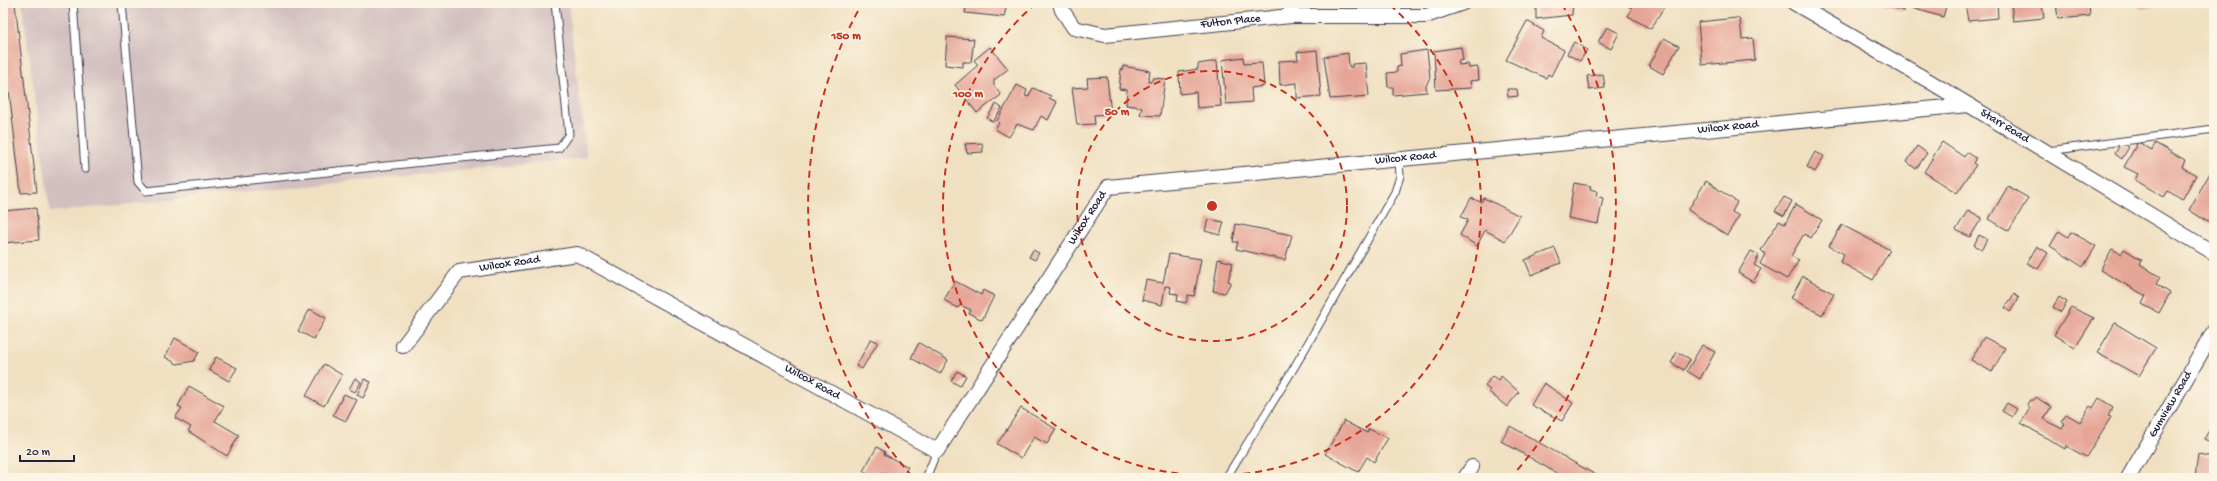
<svg xmlns="http://www.w3.org/2000/svg" width="2217" height="481" font-family="'Gochi Hand',sans-serif">
  <style>
    .industrial { fill: #d2bfc0 }
    .building { fill: #e6a697 }
    .lines { fill: none; stroke-linecap: round; stroke-linejoin: round }
    .lane-casing { stroke: #413e4f; stroke-width: 9 }
    .street-casing { stroke: #413e4f; stroke-width: 16 }
    .lane { stroke: #fff; stroke-width: 7 }
    .street { stroke: #fff; stroke-width: 14 }
    .ring { fill: none; stroke: #c8321e; stroke-width: 2; stroke-dasharray: 7 5 }
    .labels { text-anchor: middle; dominant-baseline: central; stroke-width: 3.5; stroke-linejoin: round; paint-order: stroke }
    .street-label { font-size: 12px; fill: #22223b; stroke: #fcf5e5 }
    .centre { fill: #c8321e; stroke: #fcf5e5; stroke-width: 2 }
    .ring-label { font-size: 12px; text-anchor: middle; font-weight: bold; fill: #c8321e; stroke: #fcf5e5; stroke-width: 3.5; stroke-linejoin: round; paint-order: stroke }
  </style>
  <rect width="100%" height="100%" fill="#fcf5e5"/>
  <filter id="ink" filterUnits="userSpaceOnUse"><feTurbulence type="fractalNoise" baseFrequency=".025" numOctaves="2"/><feDisplacementMap in="SourceGraphic" scale="8" xChannelSelector="R" yChannelSelector="G"/><feConvolveMatrix kernelMatrix="1 2 1 2 8 2 1 2 1" color-interpolation-filters="sRGB"/></filter>
  <filter id="wash" filterUnits="userSpaceOnUse"><feTurbulence type="fractalNoise" baseFrequency=".012" numOctaves="4" result="noise"/><feDisplacementMap in="SourceGraphic" scale="16" xChannelSelector="R" yChannelSelector="G"/><feGaussianBlur stdDeviation="0.9" result="paint"/><feColorMatrix in="noise" values="0 0 0 0 0 0 0 0 0 0 0 0 0 0 0 0 0 1.4 0 .05"/><feComposite in="paint" operator="in"/></filter>
  <g filter="url(#wash)">
    <rect width="100%" height="100%" fill="#f0e0c1"/>
    <polygon class="industrial" points="22,3 568,3 587,158 50,212"/>
    <g id="blocks">
      <g class="building">
        <polygon points="3,3 15,3 37,192 21,193 3,39"/>
        <polygon points="967,3 1002,3 1007,4 1004,17 965,13"/>
        <polygon points="1536,3 1573,3 1572,15 1536,19"/>
        <polygon points="1623,3 1661,3 1665,5 1651,29 1628,16 1632,8"/>
        <polygon points="1879,3 1906,3 1904,11"/>
        <polygon points="1914,3 1947,3 1943,17 1912,8"/>
        <polygon points="1965,3 1997,3 1998,18 1968,21"/>
        <polygon points="2011,3 2042,3 2044,18 2013,21"/>
        <polygon points="2056,3 2089,3 2090,16 2058,19"/>
        <polygon points="2139,3 2170,3 2171,5 2140,8"/>
        <polygon points="1737,18 1740,20 1742,39 1753,38 1755,60 1702,65 1698,22"/>
        <polygon points="1527,21 1544,31 1541,38 1564,50 1551,76 1548,74 1546,78 1506,60"/>
        <polygon points="1607,27 1619,33 1611,49 1598,42"/>
        <polygon points="947,37 974,39 971,62 963,62 963,67 945,65"/>
        <polygon points="1664,38 1679,46 1663,74 1649,66"/>
        <polygon points="1574,42 1587,50 1580,61 1567,54"/>
        <polygon points="990,47 1008,69 994,80 994,86 1001,95 977,113 955,85 978,65 974,60"/>
        <polygon points="1461,47 1463,60 1458,61 1459,65 1468,64 1469,68 1478,67 1479,80 1470,81 1471,88 1436,90 1434,51"/>
        <polygon points="1317,50 1321,96 1297,98 1297,83 1280,85 1279,61 1298,60 1297,52"/>
        <polygon points="1427,50 1430,77 1426,86 1427,92 1393,95 1393,87 1388,87 1387,73 1397,72 1397,67 1401,66 1400,54"/>
        <polygon points="1348,53 1349,67 1352,67 1352,64 1366,63 1369,96 1330,99 1324,57"/>
        <polygon points="1243,57 1244,64 1262,63 1264,86 1251,88 1252,102 1226,104 1222,60"/>
        <polygon points="1217,61 1221,106 1197,108 1196,92 1180,94 1179,72 1198,69 1198,64"/>
        <polygon points="1123,66 1150,71 1148,82 1151,82 1153,78 1165,79 1160,116 1140,115 1142,107 1126,105 1127,90 1119,89 1121,69 1123,70"/>
        <polygon points="1603,74 1605,88 1589,90 1587,76"/>
        <polygon points="1107,77 1111,114 1094,115 1095,124 1077,125 1072,88 1088,87 1087,78"/>
        <polygon points="1017,85 1027,90 1025,96 1028,97 1033,88 1051,96 1049,98 1057,102 1048,120 1041,116 1034,130 1017,124 1009,137 995,129 999,123 997,121"/>
        <polygon points="1507,89 1517,89 1518,96 1508,97"/>
        <polygon points="996,104 1002,108 993,122 987,118"/>
        <polygon points="1942,142 1964,157 1967,152 1976,158 1973,163 1976,165 1957,193 1924,172"/>
        <polygon points="2121,142 2129,147 2122,159 2115,154"/>
        <polygon points="2138,142 2152,150 2155,143 2185,160 2182,167 2196,175 2182,200 2168,191 2164,197 2135,180 2138,174 2124,167"/>
        <polygon points="982,143 983,152 967,153 965,144"/>
        <polygon points="1917,146 1927,153 1916,169 1907,162"/>
        <polygon points="1815,152 1824,156 1815,172 1807,167"/>
        <polygon points="2214,166 2214,226 2189,210"/>
        <polygon points="1706,181 1737,202 1732,212 1739,216 1727,235 1688,210"/>
        <polygon points="1574,183 1591,186 1590,189 1597,191 1596,196 1603,198 1598,224 1568,218"/>
        <polygon points="2008,186 2028,198 2009,231 1989,219"/>
        <polygon points="1784,197 1792,201 1784,216 1775,211"/>
        <polygon points="1471,198 1481,202 1484,198 1520,216 1505,241 1485,230 1477,246 1460,235 1468,220 1461,217"/>
        <polygon points="1796,204 1822,220 1811,238 1804,234 1791,256 1799,260 1787,279 1760,264 1765,254 1761,250 1779,221 1785,224"/>
        <polygon points="36,208 39,240 3,243 3,211"/>
        <polygon points="1968,210 1982,218 1970,237 1956,230"/>
        <polygon points="1208,219 1224,222 1220,235 1205,231"/>
        <polygon points="1236,224 1292,235 1285,260 1236,249 1238,242 1233,242"/>
        <polygon points="1842,225 1890,250 1873,280 1840,262 1844,254 1829,246"/>
        <polygon points="2059,231 2068,237 2071,232 2096,246 2083,267 2050,246"/>
        <polygon points="1979,235 1987,239 1982,249 1974,245"/>
        <polygon points="2037,246 2048,253 2038,269 2027,263"/>
        <polygon points="1555,248 1561,263 1531,275 1525,260"/>
        <polygon points="2112,249 2121,254 2124,249 2142,260 2140,264 2160,277 2156,284 2170,293 2159,313 2142,304 2146,296 2100,270"/>
        <polygon points="1033,250 1039,253 1035,260 1029,257"/>
        <polygon points="1751,251 1759,255 1754,265 1761,269 1753,282 1738,273"/>
        <polygon points="1169,254 1201,259 1194,296 1188,295 1186,303 1177,301 1178,294 1170,293 1171,287 1165,286 1162,305 1142,300 1146,280 1163,283"/>
        <polygon points="1218,259 1233,263 1228,281 1231,282 1225,293 1213,291"/>
        <polygon points="1803,276 1834,294 1822,315 1791,298"/>
        <polygon points="955,281 981,295 983,290 994,296 982,320 969,313 971,310 960,305 958,308 944,300"/>
        <polygon points="2014,294 2019,298 2010,312 2005,308"/>
        <polygon points="2059,297 2067,302 2061,312 2053,307"/>
        <polygon points="2071,307 2094,318 2075,348 2054,335"/>
        <polygon points="310,309 326,318 314,339 298,331"/>
        <polygon points="2115,323 2156,348 2139,376 2097,353"/>
        <polygon points="1984,337 2005,348 1992,372 1971,360"/>
        <polygon points="175,338 199,352 194,361 177,364 165,357"/>
        <polygon points="871,339 878,342 862,369 856,366"/>
        <polygon points="919,343 948,360 940,374 911,358"/>
        <polygon points="1702,345 1715,352 1700,379 1687,371"/>
        <polygon points="1677,352 1690,359 1684,370 1671,363"/>
        <polygon points="216,357 237,368 229,381 209,370"/>
        <polygon points="324,364 342,375 324,406 306,396"/>
        <polygon points="957,371 966,376 960,386 951,381"/>
        <polygon points="1492,376 1498,380 1501,376 1519,392 1507,407 1489,392 1490,390 1485,386"/>
        <polygon points="355,378 361,382 355,392 349,389"/>
        <polygon points="364,379 371,382 363,398 357,395"/>
        <polygon points="1544,383 1573,403 1562,421 1531,405"/>
        <polygon points="189,386 224,406 215,421 239,435 227,456 188,431 191,427 175,418 182,408 178,406"/>
        <polygon points="344,394 357,400 346,421 333,415"/>
        <polygon points="2036,397 2051,407 2044,419 2062,429 2065,423 2062,422 2066,414 2080,422 2090,406 2093,408 2099,398 2113,407 2108,416 2111,417 2086,457 2066,446 2065,449 2021,423 2030,408 2027,404 2030,400 2034,400"/>
        <polygon points="2007,403 2017,409 2012,417 2002,411"/>
        <polygon points="1021,408 1056,429 1047,444 1034,437 1021,458 997,444"/>
        <polygon points="1344,421 1367,433 1369,429 1388,438 1374,462 1367,457 1358,472 1325,454"/>
        <polygon points="2214,422 2214,444 2204,439"/>
        <polygon points="1510,426 1601,478 1565,478 1501,441"/>
        <polygon points="877,447 885,452 884,454 908,467 901,478 893,478 883,472 879,478 874,478 863,471"/>
        <polygon points="2198,454 2214,457 2214,478 2195,478"/>
      </g>
    </g>
  </g>
  <g filter="url(#ink)">
    <use href="#blocks" fill-opacity="0" stroke="#413e4f" stroke-width="1"/>
    <g class="lines">
      <defs>
        <g id="lane">
          <polyline points="73,3 85,169"/>
          <polyline points="122,3 138,182 146,191 559,148 569,134 555,3"/>
          <polyline points="2048,151 2214,129"/>
          <polyline points="926,478 937,451"/>
          <polyline points="1226,478 1295,366 1395,192 1400,176 1399,159"/>
        </g>
        <g id="street">
          <path id="s1" d="M1060,3L1062,10L1074,28L1105,35L1291,16H1426L1463,3"/>
          <polyline points="1291,3 1291,16"/>
          <path id="s2" d="M1794,3L1929,81L2214,253"/>
          <path id="s3" d="M403,346L459,272L577,254L937,451L1108,187L1968,105"/>
          <polyline points="1465,478 1472,467"/>
          <path id="s4" d="M2128,478L2214,331"/>
        </g>
      </defs>
      <use href="#lane" class="lane-casing"/>
      <use href="#street" class="street-casing"/>
      <use href="#lane" class="lane"/>
      <use href="#street" class="street"/>
    </g>
  </g>
  <g class="ring">
    <circle cx="1212" cy="206" r="135"/>
    <path d="M1390 5A269 269 0 1 1 1034 5"/>
    <path d="M912 476A404 404 0 0 1 862 4M1562 4A404 404 0 0 1 1512 476"/>
  </g>
  <g class="labels">
    <g class="street-label">
      <text stroke="none"><textPath href="#s1" startOffset="187">Fulton Place</textPath></text>
      <text stroke="none"><textPath href="#s2" startOffset="244">Starr Road</textPath></text>
      <text stroke="none"><textPath href="#s3" startOffset="1560">Wilcox Road</textPath></text>
      <text stroke="none"><textPath href="#s3" startOffset="1236">Wilcox Road</textPath></text>
      <text stroke="none"><textPath href="#s3" startOffset="900">Wilcox Road</textPath></text>
      <text stroke="none"><textPath href="#s3" startOffset="144">Wilcox Road</textPath></text>
      <text stroke="none"><textPath href="#s3" startOffset="480">Wilcox Road</textPath></text>
      <text stroke="none"><textPath href="#s4" startOffset="85">Gumview Road</textPath></text>
    </g>
  </g>
  <circle cx="1212" cy="206" r="6" class="centre"/>
  <g class="ring-label">
    <text x="846" y="39">150 m</text>
    <text x="968" y="97">100 m</text>
    <text x="1117" y="115">50 m</text>
  </g>
  <rect width="2217" height="481" fill="none" stroke="#fcf5e5" stroke-width="16"/>
  <path d="M20 455v6h54v-6" fill="none" stroke="#22223b" stroke-width="2"/>
  <text x="26" y="455" font-size="12" fill="#22223b" stroke="#fcf5e5" stroke-width="3" paint-order="stroke">20 m</text>
</svg>
